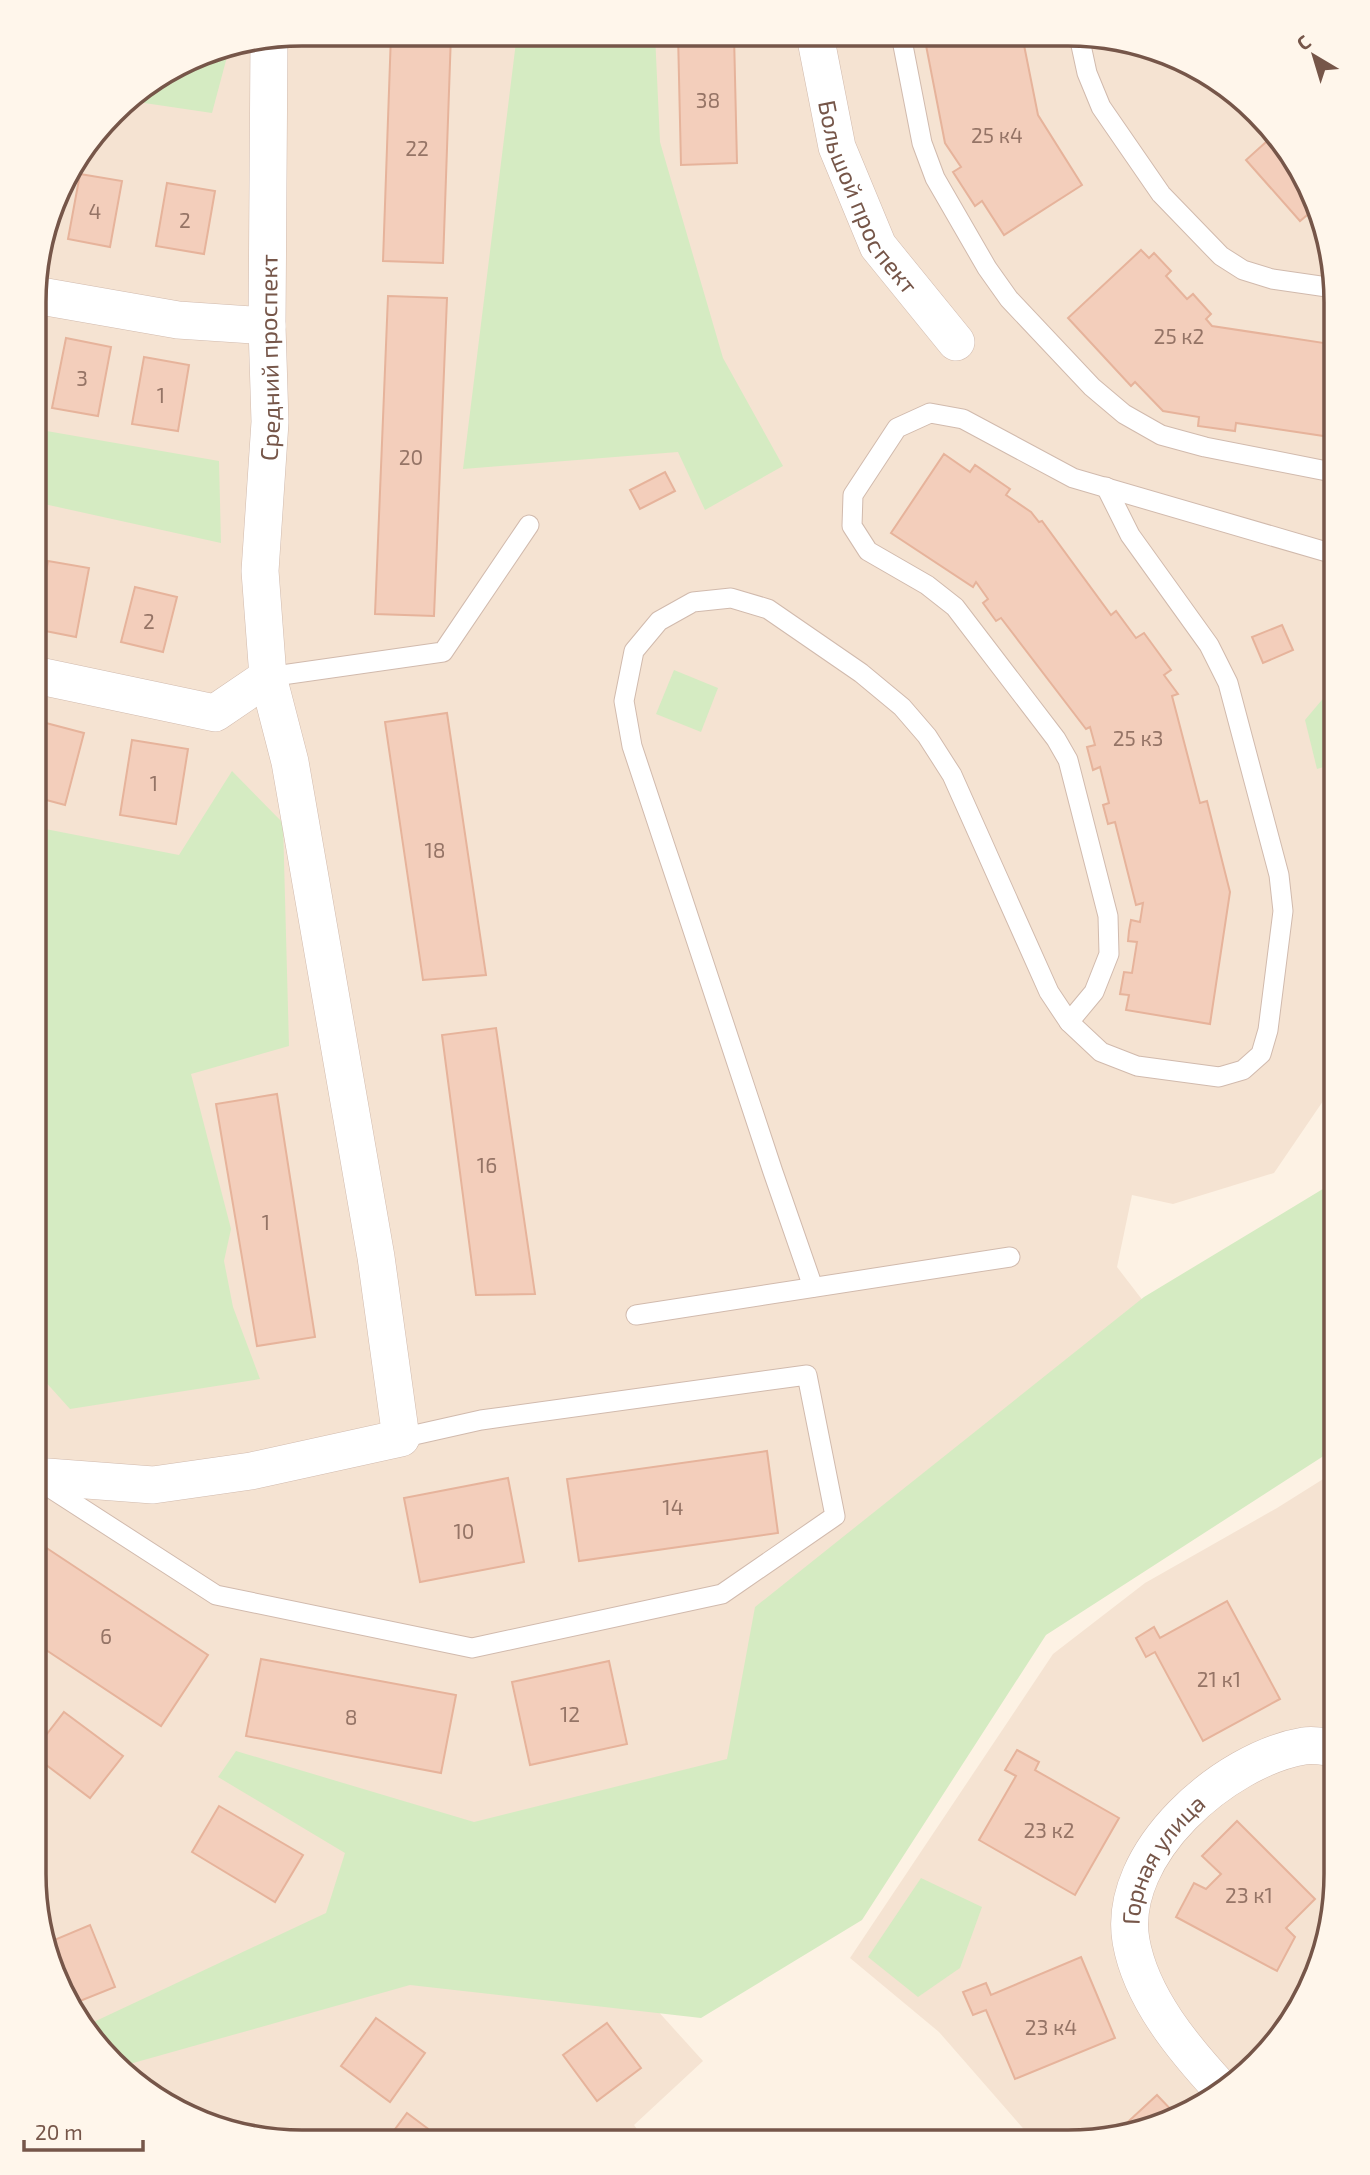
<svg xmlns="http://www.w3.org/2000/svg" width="1370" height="2175" font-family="'Exo 2',sans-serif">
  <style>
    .residential { fill: #f5e3d2 }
    .green { fill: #d5ebc2 }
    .building { fill: #f3cebb; stroke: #e6b39b; stroke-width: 2 }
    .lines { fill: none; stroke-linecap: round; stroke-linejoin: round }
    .lane-casing { stroke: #d1baad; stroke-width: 21 }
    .street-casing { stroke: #d1baad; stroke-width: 38 }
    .lane { stroke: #fff; stroke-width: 19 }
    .street { stroke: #fff; stroke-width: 37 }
    .labels { text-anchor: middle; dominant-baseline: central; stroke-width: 5; stroke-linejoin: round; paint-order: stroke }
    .number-label { font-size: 21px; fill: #957466 }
    .street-label { font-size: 24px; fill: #765649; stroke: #fff6eb }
    .rim { fill: none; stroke: #765649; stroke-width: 3.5 }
  </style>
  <rect width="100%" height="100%" fill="#fdf2e4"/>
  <g class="residential">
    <polygon points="301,33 1104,36 1172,54 1232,88 1281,138 1316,198 1337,301 1336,1082 1274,1173 1173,1204 1132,1195 1117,1267 1147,1306 748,1774 505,1842 703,2061 634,2125 646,2141 267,2140 199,2121 138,2087 89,2037 54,1977 33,1874 35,267 61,182 124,100 199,54"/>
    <polygon points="1336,1471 1336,1892 1322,1960 1291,2023 1245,2075 1172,2121 1069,2142 1035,2142 939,2032 850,1958 1053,1654 1145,1583 1277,1508"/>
  </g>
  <g class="green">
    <polygon points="517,34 655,34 660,142 723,358 783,466 705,510 678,452 463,469"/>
    <polygon points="212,51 228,53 212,113 124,100 199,54"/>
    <polygon points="35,429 219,461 221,543 35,502"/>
    <polygon points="674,670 718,688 701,732 656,714"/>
    <polygon points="1337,682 1337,763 1317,769 1305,720"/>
    <polygon points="232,771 283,823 289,1046 191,1074 231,1229 224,1261 233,1307 260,1379 70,1409 34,1369 35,827 179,855"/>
    <polygon points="1336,1181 1336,1448 1046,1635 862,1920 701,2018 410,1985 119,2067 89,2037 83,2027 326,1913 345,1853 218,1777 236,1751 474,1822 727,1759 755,1607 1144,1297"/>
    <polygon points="921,1878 982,1907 960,1968 918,1997 868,1957"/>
  </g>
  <g class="building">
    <polygon points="391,34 451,34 443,263 383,261"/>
    <polygon points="678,34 734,35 737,163 681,165"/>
    <polygon points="924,35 1022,35 1038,115 1082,185 1004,235 982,201 975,206 953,172 961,167 945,143"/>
    <polygon points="1276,133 1316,198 1318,206 1300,221 1246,160"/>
    <polygon points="80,174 122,181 110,247 68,239"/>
    <polygon points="167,183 215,191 204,254 156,246"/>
    <polygon points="1141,250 1149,258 1154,253 1171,271 1166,276 1187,299 1193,294 1211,314 1206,319 1212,326 1337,345 1337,438 1236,423 1235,431 1198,426 1199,417 1163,411 1135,382 1131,386 1068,318"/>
    <polygon points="388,296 447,298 434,616 375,614"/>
    <polygon points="66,338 111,347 98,416 52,408"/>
    <polygon points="144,357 189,365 178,431 132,424"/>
    <polygon points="944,454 970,472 975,465 1010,489 1006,495 1031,512 1039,522 1042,521 1111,615 1116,611 1136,638 1144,633 1171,670 1164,675 1178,694 1172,696 1200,803 1207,801 1230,892 1210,1024 1126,1010 1129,995 1120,994 1124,972 1132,973 1137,942 1128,941 1129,931 1131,920 1140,922 1143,903 1136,905 1115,822 1108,824 1103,805 1109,803 1100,767 1093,770 1087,747 1095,745 1090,727 1086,729 1001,618 996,621 983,603 988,599 976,582 973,587 891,533"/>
    <polygon points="665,472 675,491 640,509 630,490"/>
    <polygon points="48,561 89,568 76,637 35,629"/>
    <polygon points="135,587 177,597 163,652 121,642"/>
    <polygon points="1282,625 1293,650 1263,663 1252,637"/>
    <polygon points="447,713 486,975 423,980 385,722"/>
    <polygon points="46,723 84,733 65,805 35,797 35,766"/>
    <polygon points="132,740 188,749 176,824 120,815"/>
    <polygon points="496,1028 535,1294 476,1295 442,1035"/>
    <polygon points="277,1094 315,1337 257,1346 216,1104"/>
    <polygon points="767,1451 778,1533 579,1561 567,1479"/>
    <polygon points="508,1478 524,1562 420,1582 404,1498"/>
    <polygon points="36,1541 208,1655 161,1726 34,1642 34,1545"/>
    <polygon points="1227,1601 1280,1699 1203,1741 1155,1652 1146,1657 1136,1638 1154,1627 1160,1638"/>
    <polygon points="261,1659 456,1695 441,1773 246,1736"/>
    <polygon points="609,1661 627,1744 530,1765 512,1682"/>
    <polygon points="64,1712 123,1756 90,1798 33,1755 33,1752"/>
    <polygon points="1017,1750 1039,1762 1035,1770 1119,1818 1075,1895 979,1840 1016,1776 1005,1770"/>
    <polygon points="219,1806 303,1855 275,1902 192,1852"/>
    <polygon points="1237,1821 1315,1899 1286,1928 1295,1937 1277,1971 1176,1917 1194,1883 1206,1889 1221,1874 1202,1856"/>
    <polygon points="90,1925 115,1987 70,2005 54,1977 47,1943"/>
    <polygon points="1081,1957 1115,2038 1015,2079 986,2010 973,2015 963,1992 986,1983 991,1995"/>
    <polygon points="376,2018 425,2053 390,2102 341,2066"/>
    <polygon points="607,2023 641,2068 597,2101 563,2055"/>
    <polygon points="1157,2095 1178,2117 1172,2121 1117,2132"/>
    <polygon points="407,2113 443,2140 387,2140"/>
  </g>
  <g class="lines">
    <defs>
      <g id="lane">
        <polyline points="901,35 922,143 935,178 987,268 1009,299 1092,387 1124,414 1161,435 1205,447 1337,473"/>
        <polyline points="1079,36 1087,73 1101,107 1161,194 1221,256 1243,270 1272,279 1334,288"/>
        <polyline points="268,677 443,652 529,525"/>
        <polyline points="1069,1022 1094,992 1109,954 1108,916 1068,760 1056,739 955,607 927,585 868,551 852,526 853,495 897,428 930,413 963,419 1073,478 1337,555"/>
        <polyline points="813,1287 773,1172 632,746 624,701 634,651 659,621 693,602 731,598 768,609 861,673 902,707 927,736 952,775 1049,992 1069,1022 1101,1052 1137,1066 1219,1077 1243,1070 1261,1054 1268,1030 1283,911 1279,875 1228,683 1209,645 1130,535 1106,487"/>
        <polyline points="636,1315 1010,1257"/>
        <polyline points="41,1482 216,1595 472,1648 722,1594 835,1516 807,1375 481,1420 401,1438"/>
      </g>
      <g id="street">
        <path id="s1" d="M815,35L837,147L878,246L956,342"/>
        <polyline points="35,295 178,320 267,326"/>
        <polyline points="35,675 215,713 268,677"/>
        <path id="s2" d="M34,1476L153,1485L251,1471L401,1438L376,1257L290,762L268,677L260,571L270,422L267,326L269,40"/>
        <path id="s3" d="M1222,2090C1184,2049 1141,1998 1131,1941C1116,1853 1225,1759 1304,1746C1314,1744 1326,1747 1336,1748"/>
      </g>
    </defs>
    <use href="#lane" class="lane-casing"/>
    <use href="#street" class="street-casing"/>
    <use href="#lane" class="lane"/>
    <use href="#street" class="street"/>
  </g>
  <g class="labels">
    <g class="number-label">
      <text x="708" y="99">38</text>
      <text x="997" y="134">25 к4</text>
      <text x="417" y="147">22</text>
      <text x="95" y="210">4</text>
      <text x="185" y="219">2</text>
      <text x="1179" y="335">25 к2</text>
      <text x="82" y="377">3</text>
      <text x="161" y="394">1</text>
      <text x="411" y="456">20</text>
      <text x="149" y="620">2</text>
      <text x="1138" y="737">25 к3</text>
      <text x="154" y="782">1</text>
      <text x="435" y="849">18</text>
      <text x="487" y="1164">16</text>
      <text x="266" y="1221">1</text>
      <text x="673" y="1506">14</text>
      <text x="464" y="1530">10</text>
      <text x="106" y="1635">6</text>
      <text x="1219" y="1678">21 к1</text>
      <text x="570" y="1713">12</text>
      <text x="351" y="1716">8</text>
      <text x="1049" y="1829">23 к2</text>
      <text x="1249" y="1894">23 к1</text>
      <text x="1051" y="2026">23 к4</text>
    </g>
    <g class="street-label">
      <text stroke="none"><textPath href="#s1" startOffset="172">Большой проспект</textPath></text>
      <text stroke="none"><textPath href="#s2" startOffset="1465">Средний проспект</textPath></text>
      <text stroke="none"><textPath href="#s3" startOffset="268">Горная улица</textPath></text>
    </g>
  </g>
  <path d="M0 0H1370V2175H0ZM302 46H1068A256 256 0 0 1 1324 302V1874A256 256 0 0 1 1068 2130H302A256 256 0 0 1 46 1874V302A256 256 0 0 1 302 46Z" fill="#fff6eb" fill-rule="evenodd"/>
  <path class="rim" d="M302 46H1068A256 256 0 0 1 1324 302V1874A256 256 0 0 1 1068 2130H302A256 256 0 0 1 46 1874V302A256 256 0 0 1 302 46Z"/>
  <g transform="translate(1314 56) rotate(322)" stroke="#fff6eb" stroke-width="5" paint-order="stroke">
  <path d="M0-5L12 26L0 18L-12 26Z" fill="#765649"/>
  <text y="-10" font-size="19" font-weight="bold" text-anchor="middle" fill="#765649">С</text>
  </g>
  <path d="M24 2140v10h119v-10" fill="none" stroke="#765649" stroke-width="3.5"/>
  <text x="35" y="2140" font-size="21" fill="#765649" stroke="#fff6eb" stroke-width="5" paint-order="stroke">20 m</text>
</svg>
